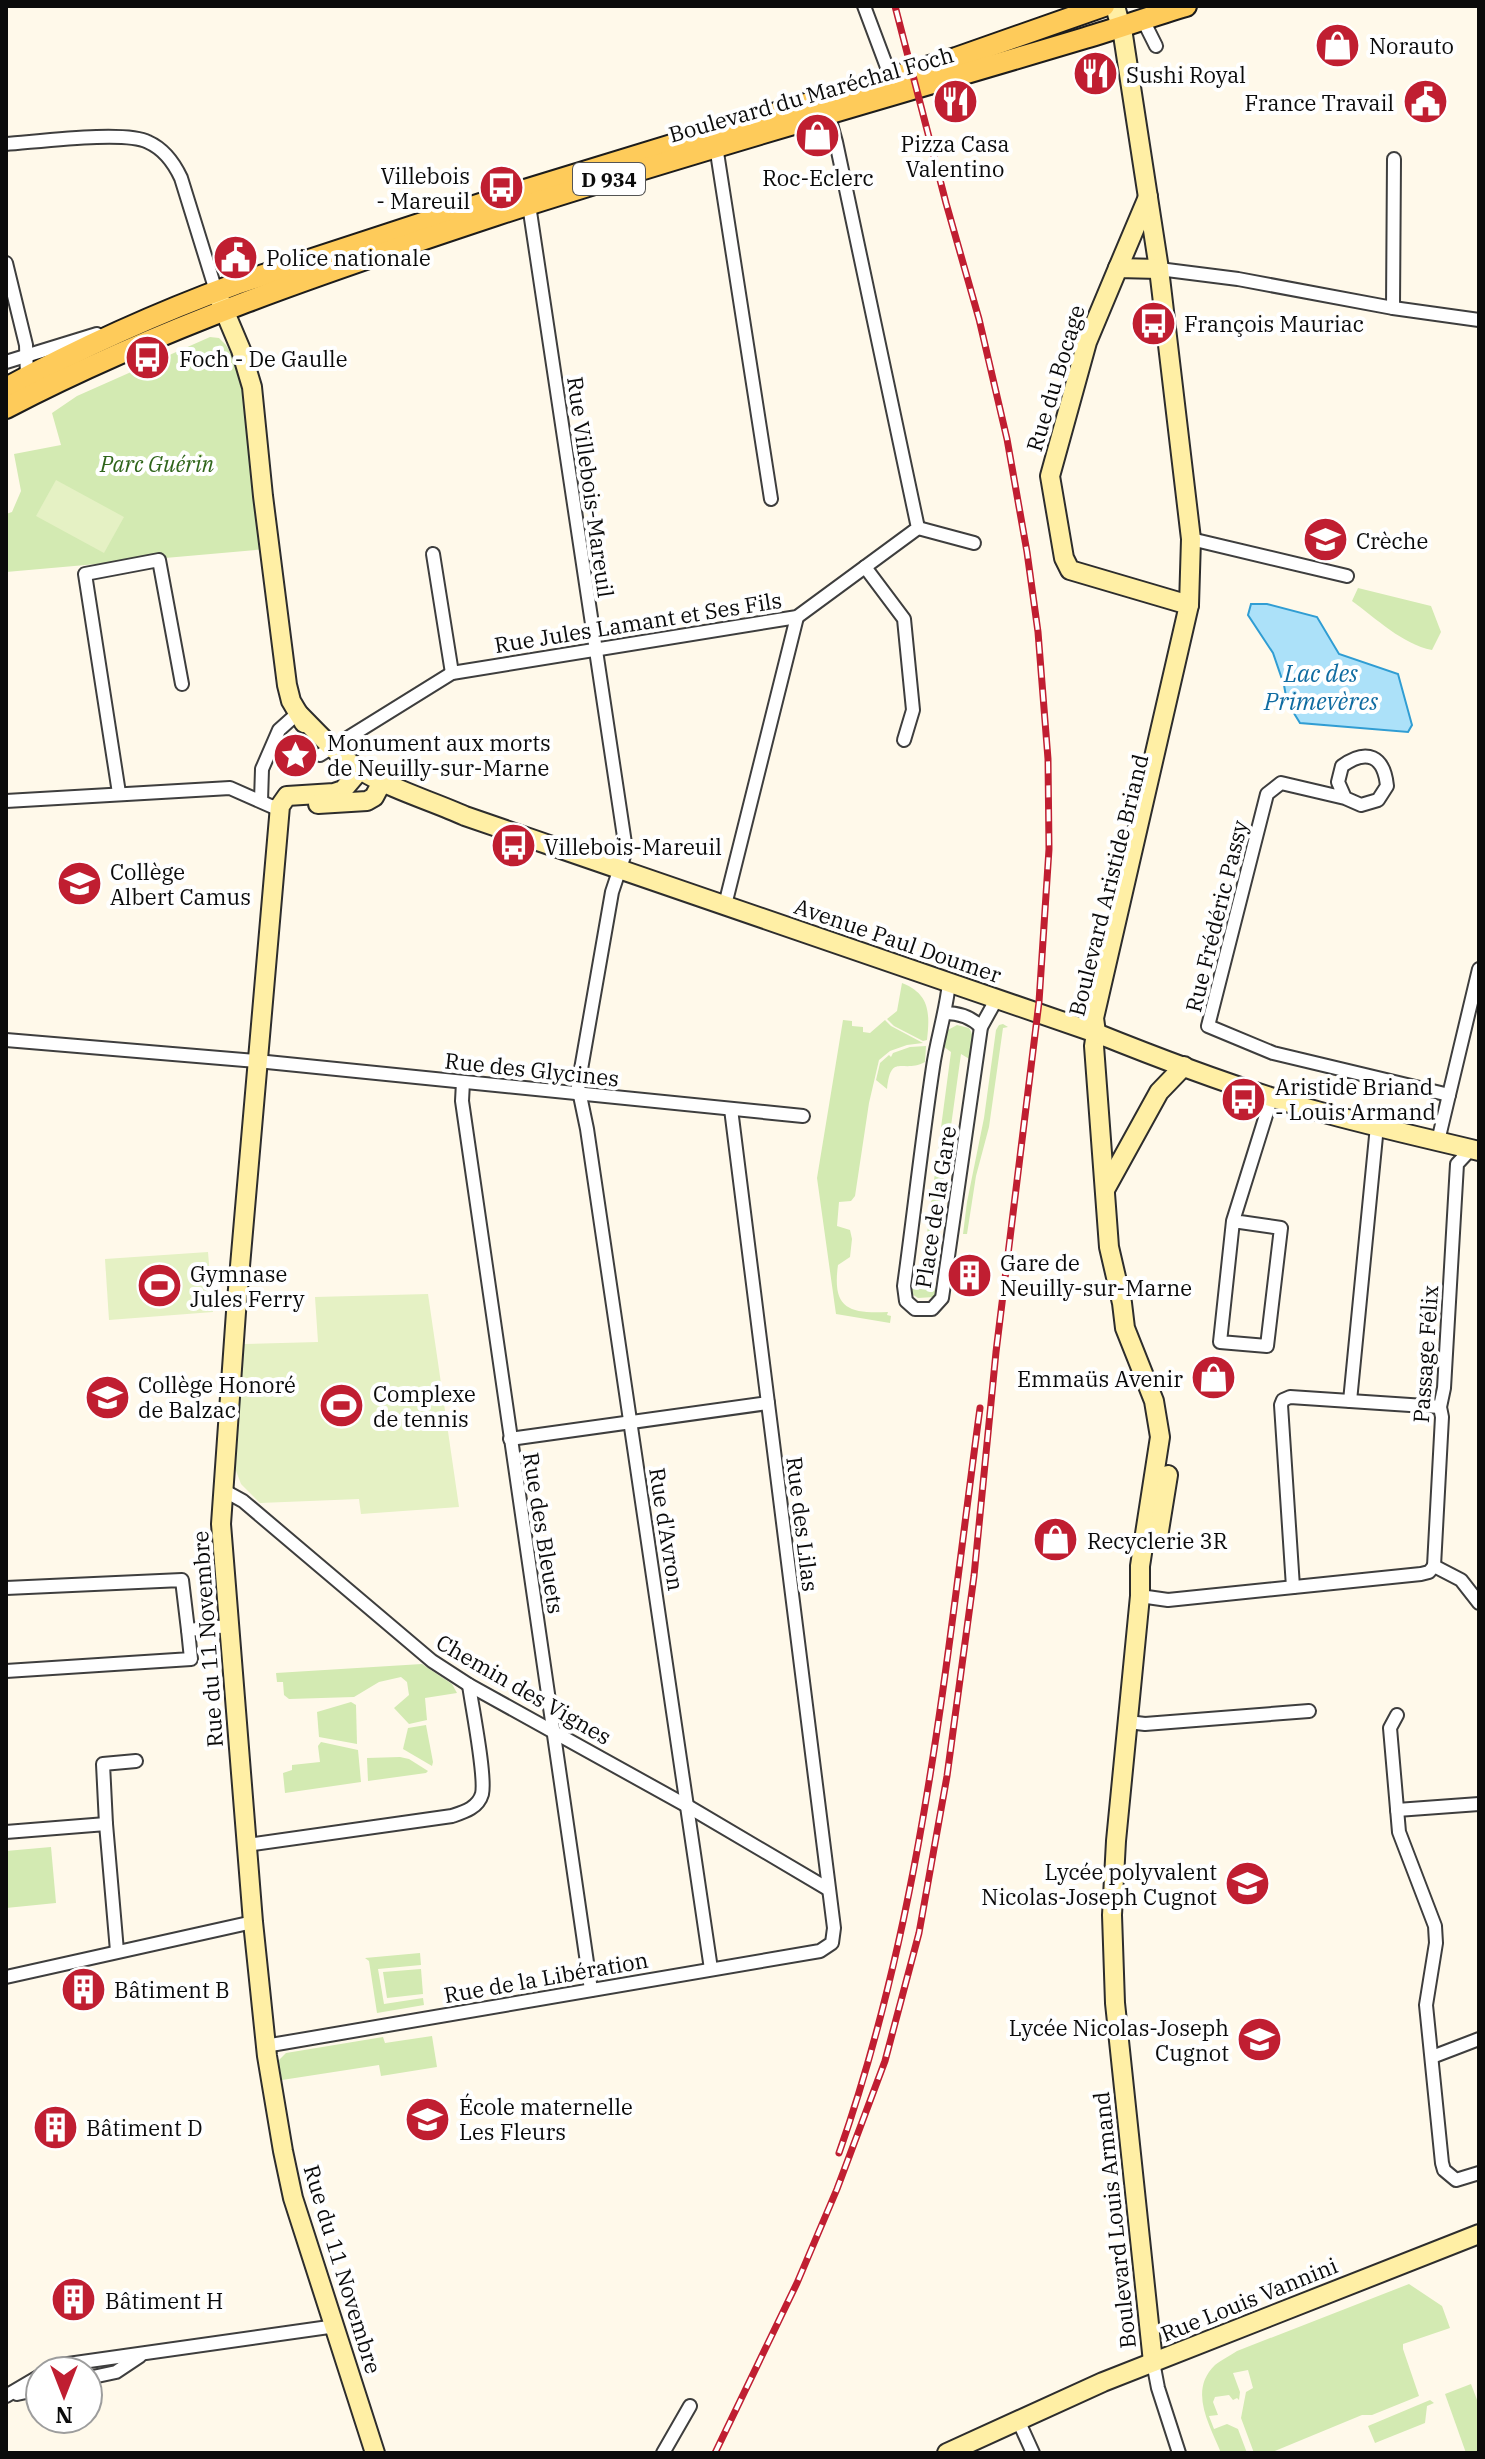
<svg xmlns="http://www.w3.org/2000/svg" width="1485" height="2459" font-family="'IBM Plex Serif',serif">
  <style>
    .green { fill: #d3eab2 }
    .pitch { fill: #e5f1c4 }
    .water { fill: #ace1f9; stroke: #309dd3; stroke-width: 2 }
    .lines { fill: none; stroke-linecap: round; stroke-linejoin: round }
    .street-casing { stroke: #3e3e3e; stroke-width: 16 }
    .secondary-casing { stroke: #2d2d2d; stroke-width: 22 }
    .primary-casing { stroke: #1c1c1c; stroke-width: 24 }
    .street { stroke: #fff; stroke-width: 12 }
    .secondary { stroke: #ffefa5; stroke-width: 18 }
    .primary { stroke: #fecb5a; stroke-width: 20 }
    .rail-casing { stroke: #c01e31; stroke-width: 7 }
    .rail { stroke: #fff; stroke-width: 4; stroke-dasharray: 12; stroke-linecap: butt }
    .labels { text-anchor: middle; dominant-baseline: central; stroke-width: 8; stroke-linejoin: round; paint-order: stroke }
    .shield { fill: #fff; stroke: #545454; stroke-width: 2 }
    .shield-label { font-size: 20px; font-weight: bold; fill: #0b0b0b }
    .poi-label { font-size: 22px; fill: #0b0b0b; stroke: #fff; text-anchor: start }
    .street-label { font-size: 22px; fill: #0b0b0b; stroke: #fff }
    .park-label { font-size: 22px; font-style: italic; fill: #2f651a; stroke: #fff }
    .water-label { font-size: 24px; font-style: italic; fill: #106ca1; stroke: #fff }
  </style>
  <rect width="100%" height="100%" fill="#fff9ea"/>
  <g class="green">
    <polygon points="210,337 219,338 226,345 242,373 266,549 6,572 6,514 12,512 21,491 14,454 61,445 52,413 77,396"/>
    <path d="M1358,588L1431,606L1441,632L1432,650C1402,644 1377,619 1352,601Z"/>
    <path d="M902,983C930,994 930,1013 927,1040L923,1041L894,1026L887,1019L897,1011Z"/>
    <path d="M843,1020L852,1021V1026L863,1027V1032L870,1033L885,1020L891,1026L923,1043L907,1045L890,1051L879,1060L869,1103L855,1196L851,1201L839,1202L837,1226L850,1230L852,1239L850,1257L838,1265C832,1308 848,1314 888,1312L887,1315L891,1316L890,1323L836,1314L835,1307L817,1178Z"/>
    <polygon points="1003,1024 1008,1027 1003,1028 989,1127 976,1176 967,1234 963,1234 967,1202 984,1118 996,1030 999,1025"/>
    <path d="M957,1025L969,1028C976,1038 972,1049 971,1060L961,1054L929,1284L939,1291L934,1297L918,1298L909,1292V1280L920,1286L951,1052L940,1044L946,1031Z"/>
    <path d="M926,1046L925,1062C902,1074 891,1052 887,1089L876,1080L880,1063L889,1055L891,1057L893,1053L910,1047Z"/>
    <polygon points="422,1664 452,1684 457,1693 425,1698 427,1720 409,1724 394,1708 409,1695 407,1682 401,1677 379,1682 354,1697 289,1699 284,1695 283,1682 277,1682 276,1673"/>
    <polygon points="351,1702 356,1705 357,1744 319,1737 317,1712"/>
    <polygon points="426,1725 433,1762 432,1766 403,1749 408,1728"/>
    <polygon points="321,1742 358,1750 361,1782 285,1793 283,1773 292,1770 292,1765 320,1762 318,1746"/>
    <polygon points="400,1757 409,1759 428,1771 426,1773 368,1781 367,1758"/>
    <polygon points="51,1847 56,1903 6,1908 6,1851"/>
    <polygon points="420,1953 421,1965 378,1969 384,2004 423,1998 424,2005 377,2013 369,1961 365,1958"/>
    <polygon points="421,1969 423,1994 387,1998 383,1972"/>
    <polygon points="432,2036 437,2067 381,2076 379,2065 282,2080 278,2061 286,2053 383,2037 385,2043"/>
    <path d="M1409,2284L1442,2306L1450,2328L1403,2344V2349L1419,2396L1372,2415H1362L1270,2453H1254L1241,2418L1246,2392L1253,2388L1248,2370L1233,2373L1240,2392L1239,2400L1237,2398L1233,2400L1229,2395L1215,2397L1213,2402L1218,2415L1209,2416L1214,2429L1227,2424L1238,2429L1247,2453H1221C1210,2425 1188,2391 1215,2365C1221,2360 1230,2356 1237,2351Z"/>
    <polygon points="1471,2384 1479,2405 1479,2453 1466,2453 1445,2394"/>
    <polygon points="1430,2400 1434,2403 1427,2406 1425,2423 1375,2443 1368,2426"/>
  </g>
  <g class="pitch">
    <polygon points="56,480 124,517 104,553 36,516"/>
    <polygon points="208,1252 213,1312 109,1320 105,1259"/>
    <polygon points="428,1294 459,1507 361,1514 359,1499 260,1503 241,1484 235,1468 244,1344 318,1342 315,1297"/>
  </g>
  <polygon class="water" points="1251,604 1267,604 1317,617 1339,654 1398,674 1412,725 1408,732 1300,723 1287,702 1284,685 1273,653 1248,615"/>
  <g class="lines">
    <defs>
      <g id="street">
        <polyline points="864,6 891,78"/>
        <polyline points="1143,20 1156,46"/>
        <path d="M6,144C36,142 125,130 148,142C164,149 174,163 181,178L216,291"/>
        <polyline points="716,146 771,499"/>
        <polyline points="529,205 626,850 612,892 580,1075 578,1086 587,1129 711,1969"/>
        <polyline points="6,263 26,345 27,377"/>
        <polyline points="1159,269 1238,279 1393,308 1479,320"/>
        <polyline points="1393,308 1394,159"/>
        <polyline points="6,362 97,334"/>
        <polyline points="918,528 974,543"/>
        <polyline points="1191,539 1347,576"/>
        <polyline points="433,554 452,673"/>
        <polyline points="865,567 904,619 913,710 904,740"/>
        <polyline points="320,755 452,673 797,617 918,528 836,142 828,113"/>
        <polyline points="119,793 85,574 159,560 182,684"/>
        <path d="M1345,798L1338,782L1342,766C1367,748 1384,756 1387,786L1378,800L1361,805L1345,798L1281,783L1267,794L1208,1026L1273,1053L1449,1095"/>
        <polyline points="6,801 230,788 273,807 280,806"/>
        <polyline points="261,801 262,769 279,730 298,713"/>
        <polyline points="725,905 797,617"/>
        <path d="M949,983C946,1012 937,1039 933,1067C922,1140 914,1213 904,1286L906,1301L915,1309H932L942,1298L981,1027L996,1000"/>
        <path d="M945,1013C960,1013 971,1017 981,1027"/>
        <polyline points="6,1040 257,1061 803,1116"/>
        <polyline points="463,1082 462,1101 591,1990"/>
        <polyline points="1438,1141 1479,969"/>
        <polyline points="1233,1221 1281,1228 1267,1346 1220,1342 1233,1221 1272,1096"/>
        <polyline points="1350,1401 1377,1126"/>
        <polyline points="510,1439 768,1403"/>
        <polyline points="223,1490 243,1501 432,1661 469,1685 689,1807 828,1889"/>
        <polyline points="1434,1566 1442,1417 1440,1407 1444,1388 1457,1164 1471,1149"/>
        <polyline points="1434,1566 1461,1580 1479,1603"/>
        <polyline points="1293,1587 1281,1405 1283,1400 1290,1397 1440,1407"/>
        <polyline points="6,1588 182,1580 188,1630"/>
        <polyline points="1140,1596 1168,1600 1421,1574 1429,1572 1434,1566"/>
        <polyline points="6,1671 191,1659 188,1630 228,1626"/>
        <polyline points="1397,1715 1390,1728 1399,1832 1435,1926 1436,1943 1426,2005 1442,2163 1444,2170 1456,2180 1479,2173"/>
        <polyline points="1128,1722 1145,1724 1309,1711"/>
        <polyline points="1397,1810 1479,1804"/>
        <polyline points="106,1824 103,1764 136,1761"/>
        <polyline points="6,1832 106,1824 117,1951"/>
        <path d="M247,1845L452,1816C464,1812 478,1808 482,1794C486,1776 472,1707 469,1685"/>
        <polyline points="6,1977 253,1922"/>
        <polyline points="265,2046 820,1951 832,1943 834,1928 731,1109"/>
        <polyline points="1432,2057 1479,2039"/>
        <polyline points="1153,2362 1158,2388 1179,2453"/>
        <polyline points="48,2371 61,2365 336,2326"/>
        <polyline points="88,2378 116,2372 140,2356"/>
        <polyline points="17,2394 40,2389"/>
        <polyline points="6,2396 40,2376"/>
        <polyline points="1018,2420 1033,2453"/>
        <polyline points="663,2453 690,2406"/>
      </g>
      <g id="secondary">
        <polyline points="1115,6 1123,35 1159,269 1191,539 1189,605 1094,1018 1096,1033 1094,1046 1109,1247 1122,1303 1125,1328 1154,1401 1160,1437 1140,1566 1140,1596 1116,1841 1112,1915 1115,2003 1153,2362"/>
        <polyline points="1118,268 1148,197"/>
        <polyline points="1159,269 1118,268 1087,342 1050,476 1064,558 1070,570 1189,605"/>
        <polyline points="216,291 241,350 252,387 263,496 287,685 291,701 304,723"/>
        <path d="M298,713C318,733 338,756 362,771C393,790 432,801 465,816L1096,1033C1168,1062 1242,1090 1317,1111C1371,1126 1425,1138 1479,1151"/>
        <polyline points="360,770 343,790 334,793 287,796 280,806 236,1312 221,1524 253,1922 267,2056 283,2151 293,2198 375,2453"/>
        <polyline points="318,804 367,801 374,797 382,782"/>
        <polyline points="1106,1188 1159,1092 1184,1066"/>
        <polyline points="1158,1537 1168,1475"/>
        <polyline points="947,2453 1103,2382 1479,2234"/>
      </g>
      <g id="primary">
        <path d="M6,388C80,348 157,313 236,284L505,196L956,58L1104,6"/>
        <path d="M6,408C161,327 330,270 496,215C691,152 888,97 1085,38C1119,28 1152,16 1186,6"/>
      </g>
    </defs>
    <use href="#street" class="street-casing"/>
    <use href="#secondary" class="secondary-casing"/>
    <use href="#primary" class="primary-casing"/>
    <use href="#street" class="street"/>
    <use href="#secondary" class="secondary"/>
    <use href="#primary" class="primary"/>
    <defs>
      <g id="rail">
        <path d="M839,2153C924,1912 946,1659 980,1408"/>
        <polyline points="715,2453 797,2283 837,2189 885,2061 919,1933 947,1776 974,1576 996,1352 1039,1002 1049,849 1048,759 1038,632 1027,552 1007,439 979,319 946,203 895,6"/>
      </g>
    </defs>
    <use href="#rail" class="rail-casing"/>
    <use href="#rail" class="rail"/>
  </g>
  <defs>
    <symbol id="shop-disc" viewBox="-11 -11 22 22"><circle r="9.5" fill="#c01e31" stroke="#fff"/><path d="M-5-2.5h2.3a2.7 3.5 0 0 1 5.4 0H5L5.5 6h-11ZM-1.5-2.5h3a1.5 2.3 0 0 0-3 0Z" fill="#fff"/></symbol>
    <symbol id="restaurant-disc" viewBox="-11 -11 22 22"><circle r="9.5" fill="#c01e31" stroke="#fff"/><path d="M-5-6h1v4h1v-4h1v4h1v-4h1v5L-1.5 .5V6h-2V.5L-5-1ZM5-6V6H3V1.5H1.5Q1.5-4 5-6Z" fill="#fff"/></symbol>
    <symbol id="civic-disc" viewBox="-11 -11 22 22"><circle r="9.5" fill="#c01e31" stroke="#fff"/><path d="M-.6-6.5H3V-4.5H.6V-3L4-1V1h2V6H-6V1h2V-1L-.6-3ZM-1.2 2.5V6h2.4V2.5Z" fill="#fff"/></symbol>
    <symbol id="bus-disc" viewBox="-11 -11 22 22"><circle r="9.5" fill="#c01e31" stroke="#fff"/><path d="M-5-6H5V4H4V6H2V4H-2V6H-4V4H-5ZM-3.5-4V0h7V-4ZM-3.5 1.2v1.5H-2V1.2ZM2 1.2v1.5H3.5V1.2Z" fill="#fff"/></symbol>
    <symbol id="school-disc" viewBox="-11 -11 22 22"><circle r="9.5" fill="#c01e31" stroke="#fff"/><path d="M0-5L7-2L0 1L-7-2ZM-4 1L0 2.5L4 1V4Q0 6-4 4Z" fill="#fff"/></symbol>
    <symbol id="sight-disc" viewBox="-11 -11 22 22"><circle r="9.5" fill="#c01e31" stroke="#fff"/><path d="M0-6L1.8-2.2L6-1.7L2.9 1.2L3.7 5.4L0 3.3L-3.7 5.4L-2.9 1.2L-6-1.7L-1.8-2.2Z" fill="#fff"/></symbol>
    <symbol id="building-disc" viewBox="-11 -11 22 22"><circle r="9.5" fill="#c01e31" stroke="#fff"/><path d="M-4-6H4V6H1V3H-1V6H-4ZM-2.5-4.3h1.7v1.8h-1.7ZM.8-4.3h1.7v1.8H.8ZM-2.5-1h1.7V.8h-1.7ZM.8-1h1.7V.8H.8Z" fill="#fff"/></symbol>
    <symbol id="stadium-disc" viewBox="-11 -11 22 22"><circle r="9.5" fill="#c01e31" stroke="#fff"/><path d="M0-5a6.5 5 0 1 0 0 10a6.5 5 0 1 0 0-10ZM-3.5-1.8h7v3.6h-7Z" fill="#fff"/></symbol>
  </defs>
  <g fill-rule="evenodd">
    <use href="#shop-disc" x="1312" y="20" width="51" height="51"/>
    <use href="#restaurant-disc" x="1070" y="48" width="51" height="51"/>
    <use href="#restaurant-disc" x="930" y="76" width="51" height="51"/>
    <use href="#civic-disc" x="1400" y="76" width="51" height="51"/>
    <use href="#shop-disc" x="792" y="110" width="51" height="51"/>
    <use href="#bus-disc" x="476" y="162" width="51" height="51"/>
    <use href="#civic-disc" x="210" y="232" width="51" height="51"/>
    <use href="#bus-disc" x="1128" y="298" width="51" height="51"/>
    <use href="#bus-disc" x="122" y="332" width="51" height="51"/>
    <use href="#school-disc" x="1300" y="514" width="51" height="51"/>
    <use href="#sight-disc" x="270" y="730" width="51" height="51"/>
    <use href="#bus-disc" x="488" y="820" width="51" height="51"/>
    <use href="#school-disc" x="54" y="858" width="51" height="51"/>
    <use href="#bus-disc" x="1218" y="1074" width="51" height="51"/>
    <use href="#building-disc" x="944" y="1250" width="51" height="51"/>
    <use href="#stadium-disc" x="134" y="1260" width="51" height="51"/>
    <use href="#shop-disc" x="1188" y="1352" width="51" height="51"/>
    <use href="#school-disc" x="82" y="1372" width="51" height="51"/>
    <use href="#stadium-disc" x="316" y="1380" width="51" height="51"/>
    <use href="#shop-disc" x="1030" y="1514" width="51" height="51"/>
    <use href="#school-disc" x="1222" y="1858" width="51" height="51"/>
    <use href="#building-disc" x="58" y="1964" width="51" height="51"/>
    <use href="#school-disc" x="1234" y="2014" width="51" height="51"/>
    <use href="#school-disc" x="402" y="2094" width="51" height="51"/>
    <use href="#building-disc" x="30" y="2102" width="51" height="51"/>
    <use href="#building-disc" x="48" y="2274" width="51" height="51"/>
  </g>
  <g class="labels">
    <rect class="shield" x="573" y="163" width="72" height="32" rx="6"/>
    <g class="shield-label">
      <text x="609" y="179">D 934</text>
    </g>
    <g class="poi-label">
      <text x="1369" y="45">Norauto</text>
      <text x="1126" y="74">Sushi Royal</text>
      <text x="1394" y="102" text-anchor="end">France Travail</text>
      <text x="955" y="143" text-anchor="middle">Pizza Casa<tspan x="955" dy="25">Valentino</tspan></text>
      <text x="470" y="175" text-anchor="end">Villebois<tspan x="470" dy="25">- Mareuil</tspan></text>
      <text x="818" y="177" text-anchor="middle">Roc-Eclerc</text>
      <text x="266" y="257">Police nationale</text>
      <text x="1184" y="323">François Mauriac</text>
      <text x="179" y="358">Foch - De Gaulle</text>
      <text x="1356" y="540">Crèche</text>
      <text x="327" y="742">Monument aux morts<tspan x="327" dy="25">de Neuilly-sur-Marne</tspan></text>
      <text x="544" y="846">Villebois-Mareuil</text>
      <text x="110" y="871">Collège<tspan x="110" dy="25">Albert Camus</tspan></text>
      <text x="1275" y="1086">Aristide Briand<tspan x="1275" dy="25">- Louis Armand</tspan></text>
      <text x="1000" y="1262">Gare de<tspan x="1000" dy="25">Neuilly-sur-Marne</tspan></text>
      <text x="190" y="1273">Gymnase<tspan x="190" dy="25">Jules Ferry</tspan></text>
      <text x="1183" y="1378" text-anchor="end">Emmaüs Avenir</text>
      <text x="138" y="1384">Collège Honoré<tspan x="138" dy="25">de Balzac</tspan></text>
      <text x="373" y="1393">Complexe<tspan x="373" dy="25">de tennis</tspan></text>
      <text x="1087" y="1540">Recyclerie 3R</text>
      <text x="1217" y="1871" text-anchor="end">Lycée polyvalent<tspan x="1217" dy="25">Nicolas-Joseph Cugnot</tspan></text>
      <text x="114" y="1989">Bâtiment B</text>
      <text x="1229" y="2027" text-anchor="end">Lycée Nicolas-Joseph<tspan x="1229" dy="25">Cugnot</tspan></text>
      <text x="459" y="2106">École maternelle<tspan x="459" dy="25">Les Fleurs</tspan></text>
      <text x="86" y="2127">Bâtiment D</text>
      <text x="105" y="2300">Bâtiment H</text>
    </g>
    <g class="street-label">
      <text transform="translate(811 94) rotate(-16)">Boulevard du Maréchal Foch</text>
      <text transform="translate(1055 378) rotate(-73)">Rue du Bocage</text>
      <text transform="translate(591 487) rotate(82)">Rue Villebois-Mareuil</text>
      <text transform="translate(638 622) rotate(-9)">Rue Jules Lamant et Ses Fils</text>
      <text transform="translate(1108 885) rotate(-76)">Boulevard Aristide Briand</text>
      <text transform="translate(1216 916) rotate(-76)">Rue Frédéric Passy</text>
      <text transform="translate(898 940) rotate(19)">Avenue Paul Doumer</text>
      <text transform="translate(532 1069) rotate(6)">Rue des Glycines</text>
      <text transform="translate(935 1207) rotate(-81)">Place de la Gare</text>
      <text transform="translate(1425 1354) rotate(-86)">Passage Félix</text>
      <text transform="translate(803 1524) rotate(83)">Rue des Lilas</text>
      <text transform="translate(667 1529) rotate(81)">Rue d'Avron</text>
      <text transform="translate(544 1533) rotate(81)">Rue des Bleuets</text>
      <text transform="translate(207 1639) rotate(-94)">Rue du 11 Novembre</text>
      <text transform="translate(524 1689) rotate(30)">Chemin des Vignes</text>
      <text transform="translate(546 1977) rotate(-10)">Rue de la Libération</text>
      <text transform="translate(1114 2220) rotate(-96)">Boulevard Louis Armand</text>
      <text transform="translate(343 2269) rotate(73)">Rue du 11 Novembre</text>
      <text transform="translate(1249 2299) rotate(-22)">Rue Louis Vannini</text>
    </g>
    <g class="park-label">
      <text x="157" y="463">Parc Guérin</text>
    </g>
    <g class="water-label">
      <text x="1321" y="673">Lac des<tspan x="1321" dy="28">Primevères</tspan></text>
    </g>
  </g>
  <rect width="1485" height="2459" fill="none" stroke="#0b0b0b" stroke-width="16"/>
  <g transform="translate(64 2395) rotate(180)"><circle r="38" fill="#ffffff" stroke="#9d9d9d" stroke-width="2"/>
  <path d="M0-6L14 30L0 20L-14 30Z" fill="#c01e31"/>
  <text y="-12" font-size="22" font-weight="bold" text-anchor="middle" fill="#0b0b0b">N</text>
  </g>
</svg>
